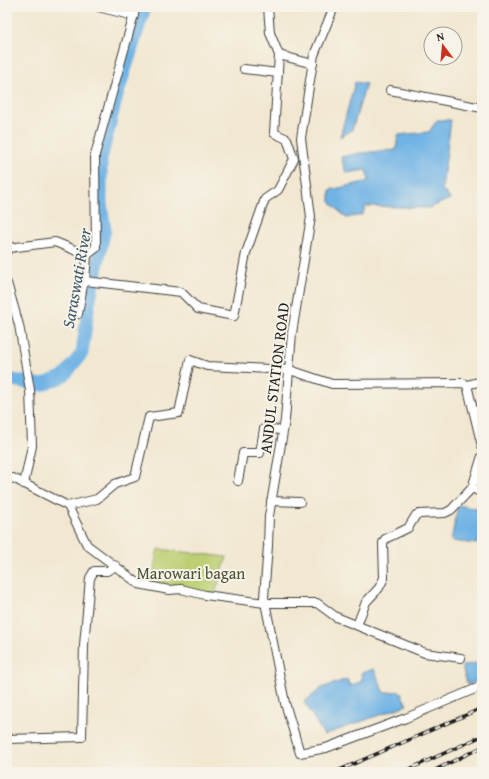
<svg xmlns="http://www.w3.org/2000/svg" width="489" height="779" font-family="'Gentium Book Plus',serif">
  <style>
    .green { fill: #bccf72; stroke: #6c7647 }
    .water { fill: #6fb3e5; stroke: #466880 }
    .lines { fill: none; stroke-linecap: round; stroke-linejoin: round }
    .river { stroke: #6fb3e5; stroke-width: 13 }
    .street-casing { stroke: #3c3b37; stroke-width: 10 }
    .street { stroke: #fff; stroke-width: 8 }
    .rail-casing { stroke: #1c1c1c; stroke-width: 3.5 }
    .rail { stroke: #f7f3e8; stroke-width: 2; stroke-dasharray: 6; stroke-linecap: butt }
    .labels { text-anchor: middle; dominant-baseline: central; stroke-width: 4; stroke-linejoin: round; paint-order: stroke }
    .street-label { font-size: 16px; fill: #1c1c1c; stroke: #f7f3e8 }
    .park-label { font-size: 16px; fill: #4c5236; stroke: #f7f3e8 }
    .water-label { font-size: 17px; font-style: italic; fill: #3d586c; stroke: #f7f3e8 }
  </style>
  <rect width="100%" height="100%" fill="#f7f3e8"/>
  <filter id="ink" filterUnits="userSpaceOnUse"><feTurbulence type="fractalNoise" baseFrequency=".025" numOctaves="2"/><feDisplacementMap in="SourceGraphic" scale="8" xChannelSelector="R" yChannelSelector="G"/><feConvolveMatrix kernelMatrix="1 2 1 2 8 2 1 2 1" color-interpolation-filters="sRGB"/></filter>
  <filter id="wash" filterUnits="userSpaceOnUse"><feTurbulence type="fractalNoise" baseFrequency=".012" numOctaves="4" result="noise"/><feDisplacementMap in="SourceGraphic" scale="16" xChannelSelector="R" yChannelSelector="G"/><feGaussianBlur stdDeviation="0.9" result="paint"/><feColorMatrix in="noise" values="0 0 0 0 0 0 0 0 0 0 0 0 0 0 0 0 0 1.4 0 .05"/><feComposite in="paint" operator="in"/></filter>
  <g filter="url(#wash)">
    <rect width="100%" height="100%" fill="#f2e8d2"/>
    <polygon class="green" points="158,549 227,557 214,596 150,586"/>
    <g class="water">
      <polygon points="355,82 366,84 352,130 340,137"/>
      <polygon points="437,120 451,120 442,189 450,199 429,208 366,206 362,215 346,218 330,202 330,190 369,181 366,170 346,173 341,157 360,153 396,150 398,135 429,132"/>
      <polygon points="458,505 482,510 482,534 477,544 451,541"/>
      <polygon points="482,662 482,679 467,685 462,666"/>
      <polygon points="374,669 384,693 400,691 407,705 324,735 304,702 322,688 347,679 350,686 362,681 361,673"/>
    </g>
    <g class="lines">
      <polyline class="river" points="7,379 42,385 64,376 82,353 89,303 105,229 101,204 101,159 116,99 145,7"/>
    </g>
  </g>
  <g filter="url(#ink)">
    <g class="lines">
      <defs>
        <g id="street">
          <polyline points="98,7 134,16"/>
          <polyline points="268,7 270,33 279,55"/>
          <polyline points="334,7 314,55 301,138 311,217 292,333 285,420 269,516 268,546 264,597 285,703 300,753 326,748 406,718 482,686"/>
          <polyline points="244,69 278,73"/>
          <polyline points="390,90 482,108"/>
          <polyline points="7,251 9,248 55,242 87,255 85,281 181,292 198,309 234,316 246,253 265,199 278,190 294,159 287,139 274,133 279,55 313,64"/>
          <polyline points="87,255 96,248 95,155 136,7"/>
          <polyline points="7,283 19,325 30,390 32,446 24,484"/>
          <polyline points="78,314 83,285 85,281"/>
          <polyline points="467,385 482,381"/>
          <polyline points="7,480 13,478 68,506 87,545 139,584 169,590 181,589 205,595 265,603 317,603 336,617 425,653 461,658"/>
          <polyline points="238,481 243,453 260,453 264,429 283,430"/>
          <polyline points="472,488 482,493"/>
          <polyline points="271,501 300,502"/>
          <polyline points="68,506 97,499 115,484 135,477 149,417 179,413 190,360 207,366 290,370 332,384 463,383 467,385 482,446"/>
          <polyline points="357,625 366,602 379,588 384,578 383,543 385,539 408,528 416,515 419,514 445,513 451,510 472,488 482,456"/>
          <polyline points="7,739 82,737 84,645 90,578 94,571 107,571 116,566"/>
        </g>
      </defs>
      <use href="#street" class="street-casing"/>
      <use href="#street" class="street"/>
      <defs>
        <g id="rail">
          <polyline points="335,772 482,708"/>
          <polyline points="403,772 482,736"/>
          <polyline points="431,772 482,747"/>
        </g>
      </defs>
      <use href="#rail" class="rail-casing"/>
      <use href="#rail" class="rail"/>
    </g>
  </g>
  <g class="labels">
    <g class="street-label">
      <text transform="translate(274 378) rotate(-83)">ANDUL STATION ROAD</text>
    </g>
    <g class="park-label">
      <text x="191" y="573">Marowari bagan</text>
    </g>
    <g class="water-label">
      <text transform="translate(76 278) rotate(-80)">Saraswati River</text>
    </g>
  </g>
  <rect width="489" height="779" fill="none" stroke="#f7f3e8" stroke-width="24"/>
  <g transform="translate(443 46) rotate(344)"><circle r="19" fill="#f7f3e8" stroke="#9f9d96"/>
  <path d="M0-3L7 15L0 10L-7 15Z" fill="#c8321e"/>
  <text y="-6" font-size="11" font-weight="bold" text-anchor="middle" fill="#1c1c1c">N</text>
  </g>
</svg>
